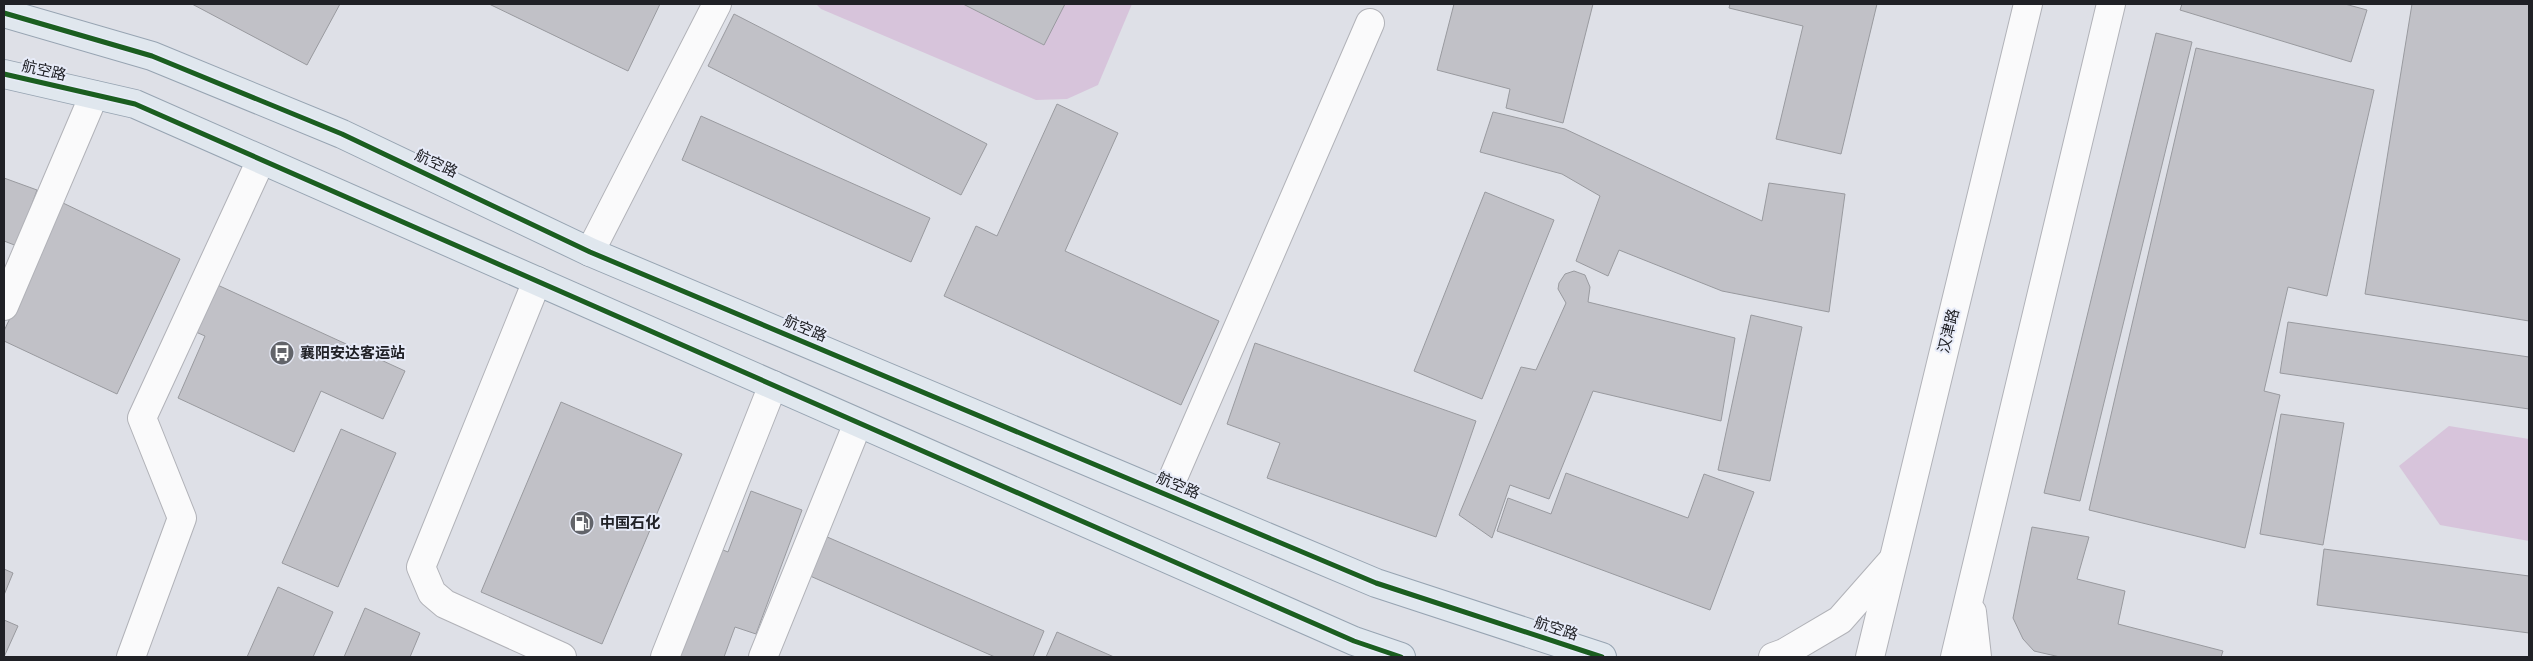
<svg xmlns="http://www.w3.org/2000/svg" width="2533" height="661" font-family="'Sofia Sans Condensed','Noto Sans SC',sans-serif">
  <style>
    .green { fill: #d7c4db }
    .building { fill: #c1c1c7; stroke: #999a9f }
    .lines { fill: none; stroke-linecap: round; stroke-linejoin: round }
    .minor-casing { stroke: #b1b2b8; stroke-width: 30 }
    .major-casing { stroke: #97a4b2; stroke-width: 30 }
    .minor { stroke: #fafafb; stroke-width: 28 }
    .major { stroke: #e0e7ee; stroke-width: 28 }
    .cycleway-casing { stroke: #e7ebf8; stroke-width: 8 }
    .cycleway { stroke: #1b5e20; stroke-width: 5 }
    .labels { text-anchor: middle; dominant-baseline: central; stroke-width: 4; stroke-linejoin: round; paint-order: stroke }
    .street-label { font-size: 15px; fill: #202126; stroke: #e7ebf8 }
    .poi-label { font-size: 15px; font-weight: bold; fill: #202126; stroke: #e7ebf8; text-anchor: start }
  </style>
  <rect width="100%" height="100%" fill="#dee0e7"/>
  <g class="green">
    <polygon points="816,4 1132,4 1098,85 1067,99 1036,100 821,9"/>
    <polygon points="2449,426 2529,439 2529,541 2440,525 2399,466"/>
  </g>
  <g class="building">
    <polygon points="192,4 340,4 307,65"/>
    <polygon points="489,4 660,4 628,71"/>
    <polygon points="963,4 1065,4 1044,45"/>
    <polygon points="1454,4 1593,4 1563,123 1506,108 1510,89 1437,70"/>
    <polygon points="1730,4 1877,4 1841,154 1776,139 1803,26 1729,8"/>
    <polygon points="2182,4 2345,4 2367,10 2351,62 2180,10"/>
    <polygon points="2412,4 2529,4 2529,321 2365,294"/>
    <polygon points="734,14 987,144 961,195 708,66"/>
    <polygon points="2156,33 2192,42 2080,501 2044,493"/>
    <polygon points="2196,48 2374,90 2327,296 2288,287 2264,391 2280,395 2245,548 2089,510"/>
    <polygon points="1057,104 1118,133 1065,251 1219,321 1181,405 944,296 976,226 997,236"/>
    <polygon points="1493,112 1565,129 1762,221 1769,183 1845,194 1829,312 1722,291 1619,250 1608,276 1576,261 1600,196 1562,174 1480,152"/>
    <polygon points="701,116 930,218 911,262 682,160"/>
    <polygon points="4,178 37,190 17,246 4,241"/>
    <polygon points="1485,192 1554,220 1482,399 1414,371"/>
    <polygon points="63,203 180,259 117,394 4,341 4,331"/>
    <polygon points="1574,271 1585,275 1590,287 1588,302 1735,338 1721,421 1593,391 1549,499 1510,485 1492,538 1459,515 1521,367 1536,370 1566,303 1558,289 1559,283 1565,274"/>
    <polygon points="211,282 405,371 383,419 321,391 294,452 178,398 205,336 189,329"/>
    <polygon points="1751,315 1802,327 1770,481 1718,470"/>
    <polygon points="2288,322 2529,357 2529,409 2280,373"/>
    <polygon points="1255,343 1476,421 1436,537 1267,478 1280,443 1227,424"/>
    <polygon points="561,402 682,454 602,644 481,592"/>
    <polygon points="2281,414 2344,423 2323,545 2260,534"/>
    <polygon points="341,429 396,453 338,587 282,563"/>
    <polygon points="1566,473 1688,518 1704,474 1754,492 1710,610 1497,531 1508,498 1551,514"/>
    <polygon points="751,491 802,510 756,634 735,627 724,657 671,657 713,546 728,552"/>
    <polygon points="2032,527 2089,537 2077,579 2125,591 2118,624 2223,651 2221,657 2060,657 2034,651 2023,639 2013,618"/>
    <polygon points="818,533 1044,631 1033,657 995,657 801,572"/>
    <polygon points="2324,549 2529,576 2529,633 2317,605"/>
    <polygon points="4,569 13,573 4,595"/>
    <polygon points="278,587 333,612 313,657 247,657"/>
    <polygon points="365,608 420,633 410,657 344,657"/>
    <polygon points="4,620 18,626 4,657"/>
    <polygon points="1057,632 1114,657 1046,657"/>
  </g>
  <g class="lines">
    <defs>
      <g id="minor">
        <polyline points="590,252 717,4"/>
        <polyline points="537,281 421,567 432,593 445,604 562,657"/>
        <polyline points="4,306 94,95"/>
        <polyline points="1166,494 1370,23"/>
        <polyline points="1972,612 1977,657"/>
        <polyline points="131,657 182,518 142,418 261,160"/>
        <polyline points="665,657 773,385"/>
        <polyline points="763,657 858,423"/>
        <polyline points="1773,657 1784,653 1840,620 1892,561"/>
        <polyline points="1870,657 2028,4"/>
        <polyline points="1955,657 2111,4"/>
      </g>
      <g id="major">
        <polyline points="4,13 152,56 342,134 590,252 1376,583 1602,657"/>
        <polyline points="4,74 135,104 1354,641 1401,657"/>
      </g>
    </defs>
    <use href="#minor" class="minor-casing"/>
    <use href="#major" class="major-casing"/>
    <use href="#minor" class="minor"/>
    <use href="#major" class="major"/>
    <defs>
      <g id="cycleway">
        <polyline points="4,13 152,56 342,134 590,252 1376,583 1602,657"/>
        <polyline points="4,74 135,104 1354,641 1401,657"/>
      </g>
    </defs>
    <use href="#cycleway" class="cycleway-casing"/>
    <use href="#cycleway" class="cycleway"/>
  </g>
  <defs>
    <symbol id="bus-disc" viewBox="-11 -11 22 22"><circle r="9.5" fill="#62646a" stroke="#e7ebf8"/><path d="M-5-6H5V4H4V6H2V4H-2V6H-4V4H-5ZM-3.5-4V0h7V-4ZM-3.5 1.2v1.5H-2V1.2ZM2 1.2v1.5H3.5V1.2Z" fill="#fff"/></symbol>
    <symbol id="fuel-disc" viewBox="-11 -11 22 22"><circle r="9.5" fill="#62646a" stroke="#e7ebf8"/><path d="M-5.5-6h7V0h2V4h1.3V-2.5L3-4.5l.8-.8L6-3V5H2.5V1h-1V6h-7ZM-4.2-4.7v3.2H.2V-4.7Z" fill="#fff"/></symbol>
  </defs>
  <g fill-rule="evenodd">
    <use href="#bus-disc" x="268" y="339" width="28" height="28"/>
    <use href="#fuel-disc" x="568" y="509" width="28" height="28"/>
  </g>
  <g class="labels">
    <g class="street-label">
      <text transform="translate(44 71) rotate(13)">航空路</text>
      <text transform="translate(436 164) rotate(25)">航空路</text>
      <text transform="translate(805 329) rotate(23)">航空路</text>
      <text transform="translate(1949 331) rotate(-76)">汉津路</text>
      <text transform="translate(1178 486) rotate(23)">航空路</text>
      <text transform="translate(1556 629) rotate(18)">航空路</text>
    </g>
    <g class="poi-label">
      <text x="300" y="353">襄阳安达客运站</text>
      <text x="600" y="523">中国石化</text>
    </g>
  </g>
  <rect width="2533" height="661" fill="none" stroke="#202126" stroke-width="10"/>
</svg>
